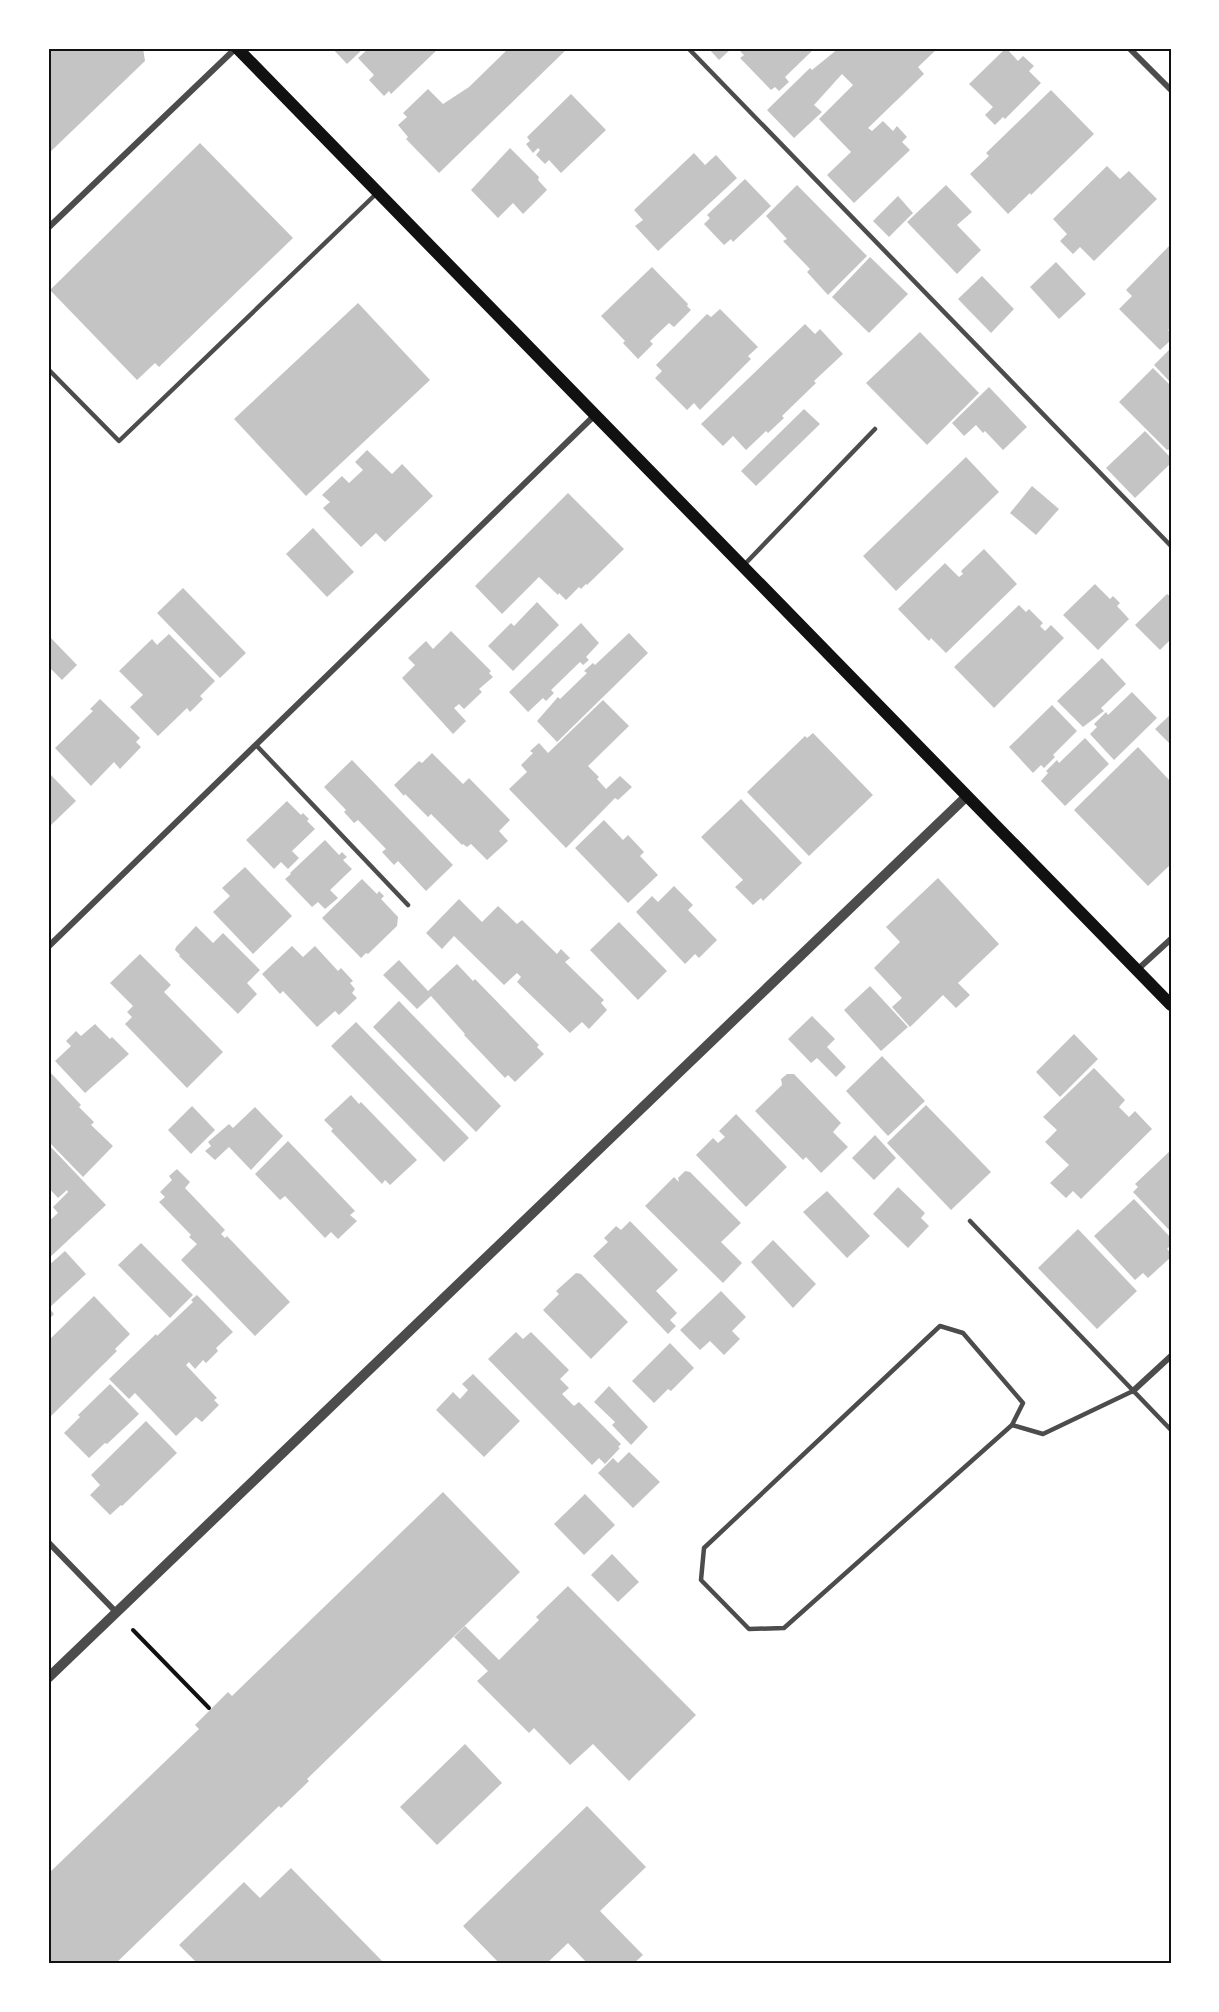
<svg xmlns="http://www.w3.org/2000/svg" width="1219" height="2012" font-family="'Open Sans',sans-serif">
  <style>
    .building { fill: #c4c4c4 }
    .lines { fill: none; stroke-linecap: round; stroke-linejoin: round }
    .path { stroke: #111; stroke-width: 4 }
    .service { stroke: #4c4c4c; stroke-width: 4.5 }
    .minor { stroke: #4c4c4c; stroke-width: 6 }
    .tertiary { stroke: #4c4c4c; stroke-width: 10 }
    .secondary { stroke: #111; stroke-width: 12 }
    .neatline { fill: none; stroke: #111; stroke-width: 2 }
  </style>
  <rect width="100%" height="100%" fill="#fff"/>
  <g class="building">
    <polygon points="48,48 143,48 145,61 48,154"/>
    <polygon points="332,48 364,48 347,64"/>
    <polygon points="369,48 439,48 391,94 389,91 384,96 369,80 374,75 358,58"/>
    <polygon points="509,48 568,48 439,173 406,139 408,137 398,125 407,117 403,113 428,89 443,104 469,87"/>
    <polygon points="708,48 732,48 719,60"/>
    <polygon points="742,48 811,48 813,50 785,77 789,82 779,91 775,87 771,90 740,58 744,55 739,50"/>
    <polygon points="839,48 938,48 918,67 924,74 868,128 872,131 883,121 893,131 897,126 907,137 902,142 910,150 854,203 827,175 851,152 819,119 853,85 842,74 814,105 822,112 794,138 767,110 810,68 812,70"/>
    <polygon points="1006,48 1018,61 1023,56 1034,66 1029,71 1041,83 1005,119 1003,117 995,125 985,115 993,107 969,84"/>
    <polygon points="1051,90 1094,134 1031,195 1030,193 1008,214 970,174 989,156 986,153"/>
    <polygon points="571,94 606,130 561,173 549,160 545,164 536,155 540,150 538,148 533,153 526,144 530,141 527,137"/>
    <polygon points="200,143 293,238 159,367 155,363 137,380 50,290"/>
    <polygon points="510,148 539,177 538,180 547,190 523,214 513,203 498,218 471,190"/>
    <polygon points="694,153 705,165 716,155 737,178 658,251 635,226 643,220 634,210"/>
    <polygon points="1107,166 1120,179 1129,171 1157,199 1094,261 1080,247 1073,254 1060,241 1067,234 1053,219"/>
    <polygon points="745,179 771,206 733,242 731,239 724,245 704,224 710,218 707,215"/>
    <polygon points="797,185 867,256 828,295 807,272 810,269 783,241 787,239 766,216"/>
    <polygon points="946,185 972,212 957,225 981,250 957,274 907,222"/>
    <polygon points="898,196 913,213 889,237 873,221"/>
    <polygon points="1171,244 1171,327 1168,330 1171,333 1171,340 1160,350 1119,309 1132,296 1126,290"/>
    <polygon points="870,257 908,294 869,333 832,297"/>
    <polygon points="1056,262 1086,294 1059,319 1030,287"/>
    <polygon points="652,267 688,304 687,306 691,310 674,327 669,323 650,341 653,344 638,359 623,343 625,341 601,316"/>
    <polygon points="982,276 1014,309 991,333 958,299"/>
    <polygon points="358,303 430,380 306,496 234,419"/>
    <polygon points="720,309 758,347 748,356 751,359 700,410 694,403 687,410 655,378 662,371 656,365 707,314 711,317"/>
    <polygon points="805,324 815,334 820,329 843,354 814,381 816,383 782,416 784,418 768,433 766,431 746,450 733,436 723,446 701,424"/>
    <polygon points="920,332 979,393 927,445 866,383"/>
    <polygon points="1169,350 1171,352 1171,383 1154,365"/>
    <polygon points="1153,368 1171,386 1171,449 1167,450 1119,402"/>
    <polygon points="989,387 1027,427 1003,450 985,431 983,433 976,425 964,436 952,423"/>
    <polygon points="804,409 820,424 756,486 741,471"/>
    <polygon points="1145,431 1171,458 1171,463 1135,498 1106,468"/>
    <polygon points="367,450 392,474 402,464 433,496 385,542 376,533 361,547 323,508 330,502 322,495 342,476 349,483 363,470 355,462"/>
    <polygon points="966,457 999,492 896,591 863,556"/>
    <polygon points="1032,486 1059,509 1036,535 1010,513"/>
    <polygon points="568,493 624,549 587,585 586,584 581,589 579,587 566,600 559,593 558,595 539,577 502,614 475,586"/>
    <polygon points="313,528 354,572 327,597 286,554"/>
    <polygon points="984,549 1017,584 946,653 931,638 929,641 898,609 945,563 959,577 963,574 961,571"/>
    <polygon points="1095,584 1110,599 1113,596 1120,603 1117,606 1129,619 1098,650 1063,615"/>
    <polygon points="183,588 246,653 220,678 157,613"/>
    <polygon points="1167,594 1171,597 1171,639 1160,650 1135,625"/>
    <polygon points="537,602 559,625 513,671 488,646 511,623 514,626"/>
    <polygon points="1019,605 1026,612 1029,609 1043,623 1040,626 1045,631 1051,625 1064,638 994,708 954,667"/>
    <polygon points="581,623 599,643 586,657 589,660 583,665 580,662 551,690 554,693 546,701 543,698 528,712 509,692"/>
    <polygon points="451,631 491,671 489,673 493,677 479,689 482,692 464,709 459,704 454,708 466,721 453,734 402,678 415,665 408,658 426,641 433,649"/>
    <polygon points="629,633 648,653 557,742 537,721 558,697 560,699 587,673 584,671 593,663 595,665"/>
    <polygon points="169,634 215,681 200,696 203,699 190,712 187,708 158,736 130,707 143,695 119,671 152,639 157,645"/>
    <polygon points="48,635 77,665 62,680 48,666"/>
    <polygon points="1102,658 1126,684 1101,708 1104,711 1083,727 1057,701"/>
    <polygon points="1132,692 1157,718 1114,760 1090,734 1097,727 1094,724 1106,712 1108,715"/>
    <polygon points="100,699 140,738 136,742 141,747 120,769 114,762 91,786 55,748 93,711 90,709"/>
    <polygon points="603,700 629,726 588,766 599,777 597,779 606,789 620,776 632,787 618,800 615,798 566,848 509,789 527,772 521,765 533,753 530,751 539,743 548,753"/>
    <polygon points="1052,705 1077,731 1053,755 1055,757 1044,768 1041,765 1033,773 1009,747"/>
    <polygon points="1171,714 1171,741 1169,743 1155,729"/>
    <polygon points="813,733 873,795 809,856 747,792 805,736 807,738"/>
    <polygon points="1085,738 1109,764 1065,806 1041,781 1048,773 1046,771 1057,760 1059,763"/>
    <polygon points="1138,747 1171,782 1171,864 1148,886 1074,810"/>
    <polygon points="432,753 463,784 469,778 510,820 499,831 508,841 487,860 471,844 467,847 463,844 462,845 431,814 428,817 405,794 404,796 394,785 419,761 422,763"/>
    <polygon points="352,760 453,865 426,891 398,861 394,865 382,852 386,849 358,820 354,823 344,812 346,810 324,787"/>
    <polygon points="48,772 76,801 50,826 48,824"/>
    <polygon points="741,799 802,863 763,901 761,898 753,905 735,887 743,880 701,837"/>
    <polygon points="287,801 301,815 303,813 309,819 307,821 315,829 292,851 299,858 288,869 281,862 274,869 246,840"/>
    <polygon points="604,820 623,840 628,835 644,852 640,856 658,875 628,903 575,848"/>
    <polygon points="325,840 339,855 342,852 347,857 343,860 352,869 330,890 338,898 325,909 318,902 312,907 285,879 291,874 290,873"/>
    <polygon points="245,867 292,916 253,954 213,912 230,896 222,888"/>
    <polygon points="938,878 999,944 958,983 970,995 956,1008 943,995 910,1027 892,1007 902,998 874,968 900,942 886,927"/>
    <polygon points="362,879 377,894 379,891 384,896 381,899 398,917 397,926 368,954 366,953 361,958 322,918"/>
    <polygon points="674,886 693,905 688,910 717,940 699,958 695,954 685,964 636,912 652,896 658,902"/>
    <polygon points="459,899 482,922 498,906 517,924 522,920 557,954 561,949 570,958 565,962 604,1000 601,1003 607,1010 589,1029 582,1022 570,1033 517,982 521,977 517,973 504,985 454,936 442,949 426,933"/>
    <polygon points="619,922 667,971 638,1000 590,950"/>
    <polygon points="196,926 213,943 223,933 260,970 247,983 257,994 238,1014 179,956 180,955 175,950 176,947"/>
    <polygon points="292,946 303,957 315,946 338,971 341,968 353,981 350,983 355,989 352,993 357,998 339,1015 335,1011 317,1027 283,991 280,994 262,974"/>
    <polygon points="140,954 171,985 164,992 223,1052 187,1088 125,1024 132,1017 127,1012 133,1006 110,983"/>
    <polygon points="399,960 428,991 457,964 473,981 475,979 539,1045 537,1047 544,1054 515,1082 508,1075 505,1078 464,1035 465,1034 431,996 417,1009 383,975"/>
    <polygon points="870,986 908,1027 881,1051 844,1010"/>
    <polygon points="399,1001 501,1106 476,1132 373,1027"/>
    <polygon points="812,1016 835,1039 827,1047 846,1067 836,1077 817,1058 811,1063 788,1039"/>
    <polygon points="356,1022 469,1138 444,1162 331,1046"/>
    <polygon points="95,1024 110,1039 112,1037 129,1054 85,1093 55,1061 71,1046 66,1041 76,1031 81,1036"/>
    <polygon points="1074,1034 1098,1059 1060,1097 1036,1072"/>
    <polygon points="882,1056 925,1101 888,1136 846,1091"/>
    <polygon points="1094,1068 1125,1100 1119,1107 1129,1117 1135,1111 1152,1129 1081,1199 1073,1191 1066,1198 1050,1183 1069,1165 1045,1142 1057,1130 1043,1117"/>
    <polygon points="48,1070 81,1105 79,1107 94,1122 91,1125 113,1146 83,1177 48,1141"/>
    <polygon points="787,1074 794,1074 841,1123 833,1132 848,1147 821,1173 806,1157 803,1160 755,1111 782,1085 781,1079"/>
    <polygon points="351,1095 359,1104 361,1102 417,1160 390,1185 385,1180 382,1184 331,1131 333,1129 324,1120"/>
    <polygon points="926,1105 991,1172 951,1210 887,1143"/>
    <polygon points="192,1106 215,1130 191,1154 168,1130"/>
    <polygon points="255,1107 283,1136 251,1170 229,1147 215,1160 205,1151 211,1146 208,1142 229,1124 233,1128"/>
    <polygon points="736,1114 787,1167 746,1207 696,1155 713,1138 718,1143 725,1137 719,1131"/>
    <polygon points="875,1135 896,1158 874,1180 852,1158"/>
    <polygon points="288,1141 355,1211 350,1215 357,1221 338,1239 331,1232 325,1238 285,1196 280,1200 255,1174"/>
    <polygon points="48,1144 106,1205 48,1259 48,1222 58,1213 53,1207 68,1192 67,1190 58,1198 48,1187"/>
    <polygon points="1171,1150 1171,1232 1133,1192 1138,1187 1135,1184"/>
    <polygon points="177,1169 190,1182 185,1188 225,1230 221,1234 225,1238 227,1236 290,1302 255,1336 181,1260 197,1244 189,1237 191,1235 159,1202 165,1197 160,1192 172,1180 169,1176"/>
    <polygon points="685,1171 690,1172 741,1223 721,1242 742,1263 723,1283 645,1206 674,1177 679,1182 678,1178"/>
    <polygon points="898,1187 925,1213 921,1218 929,1226 908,1248 873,1214"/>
    <polygon points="827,1191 870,1236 847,1258 803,1212"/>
    <polygon points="1134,1199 1171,1238 1171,1245 1167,1249 1171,1253 1171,1257 1148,1278 1143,1273 1135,1280 1094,1236"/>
    <polygon points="630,1221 678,1270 656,1291 677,1313 670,1320 676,1326 668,1334 593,1256 608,1242 604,1238 616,1226 621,1230"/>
    <polygon points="1078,1229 1137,1291 1097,1329 1038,1268"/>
    <polygon points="773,1240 816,1284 793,1308 751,1262"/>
    <polygon points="141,1243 193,1295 170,1318 118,1265"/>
    <polygon points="65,1251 86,1274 49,1308 54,1314 48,1320 48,1266"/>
    <polygon points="576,1273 581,1274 628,1322 591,1359 543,1310 559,1294 556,1291"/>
    <polygon points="721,1291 746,1317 732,1331 740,1339 724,1355 710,1341 700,1350 680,1330"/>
    <polygon points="197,1295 233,1332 216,1348 218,1351 206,1363 203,1360 195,1369 189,1362 186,1365 217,1398 214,1400 219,1405 202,1422 196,1417 176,1436 135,1393 129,1399 109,1379 156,1334 157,1336 193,1302 191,1300"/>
    <polygon points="94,1296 130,1334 115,1349 117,1351 48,1419 48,1341"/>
    <polygon points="516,1332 523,1339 531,1332 569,1370 560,1379 569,1388 562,1394 574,1406 579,1402 621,1444 618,1447 620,1448 605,1464 599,1458 592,1465 488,1359"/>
    <polygon points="670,1343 694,1368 671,1391 668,1389 654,1403 632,1381"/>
    <polygon points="473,1374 520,1421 484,1457 436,1410 453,1392 460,1399 468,1390 462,1384"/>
    <polygon points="110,1384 139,1414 107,1444 105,1443 89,1458 64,1433 80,1417 78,1415"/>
    <polygon points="609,1386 648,1427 631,1445 612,1425 615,1422 594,1402"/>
    <polygon points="146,1421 177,1453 122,1506 121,1505 110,1515 90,1495 100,1485 91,1475"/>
    <polygon points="629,1452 660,1482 633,1508 598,1473 613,1458 618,1463"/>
    <polygon points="443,1492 520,1572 307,1779 309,1781 281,1808 279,1806 115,1964 48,1964 48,1874 199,1729 195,1725 228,1692 232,1696"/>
    <polygon points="585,1494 615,1525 584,1555 554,1524"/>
    <polygon points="612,1554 639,1582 618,1602 591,1575"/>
    <polygon points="568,1586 696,1715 629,1781 593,1744 570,1765 534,1728 529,1733 477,1681 488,1671 454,1637 465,1626 499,1660 539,1620 536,1617"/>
    <polygon points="465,1744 502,1783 437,1845 400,1807"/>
    <polygon points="587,1806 646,1867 600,1911 643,1955 633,1964 588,1964 568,1943 546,1964 500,1964 463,1926"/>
    <polygon points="291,1868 385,1964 198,1964 179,1945 244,1882 260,1898"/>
  </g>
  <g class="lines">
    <polyline class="path" points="133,1630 209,1708"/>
    <g class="service">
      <polyline points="688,48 1171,546"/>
      <polyline points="48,369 119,441 377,193"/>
      <polyline points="743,566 875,429"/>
      <polyline points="256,745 408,905"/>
      <polyline points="970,1221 1171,1430"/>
      <polygon points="940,1326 963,1333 1023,1403 1012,1425 784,1628 749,1629 701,1580 704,1548"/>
      <polyline points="1012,1425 1043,1434 1133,1391"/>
    </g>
    <g class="minor">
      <polyline points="1129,48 1171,90"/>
      <polyline points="48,228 236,48"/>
      <polyline points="48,947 595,415"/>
      <polyline points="1137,970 1171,939"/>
      <polyline points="1133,1391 1171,1356"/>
      <polyline points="48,1542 116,1612"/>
    </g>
    <polyline class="tertiary" points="48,1678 967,796"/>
    <polyline class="secondary" points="237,48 1171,1005"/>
  </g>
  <rect width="1219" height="2012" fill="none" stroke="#ffffff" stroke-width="99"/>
  <rect x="50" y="50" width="1120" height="1912" class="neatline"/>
</svg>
